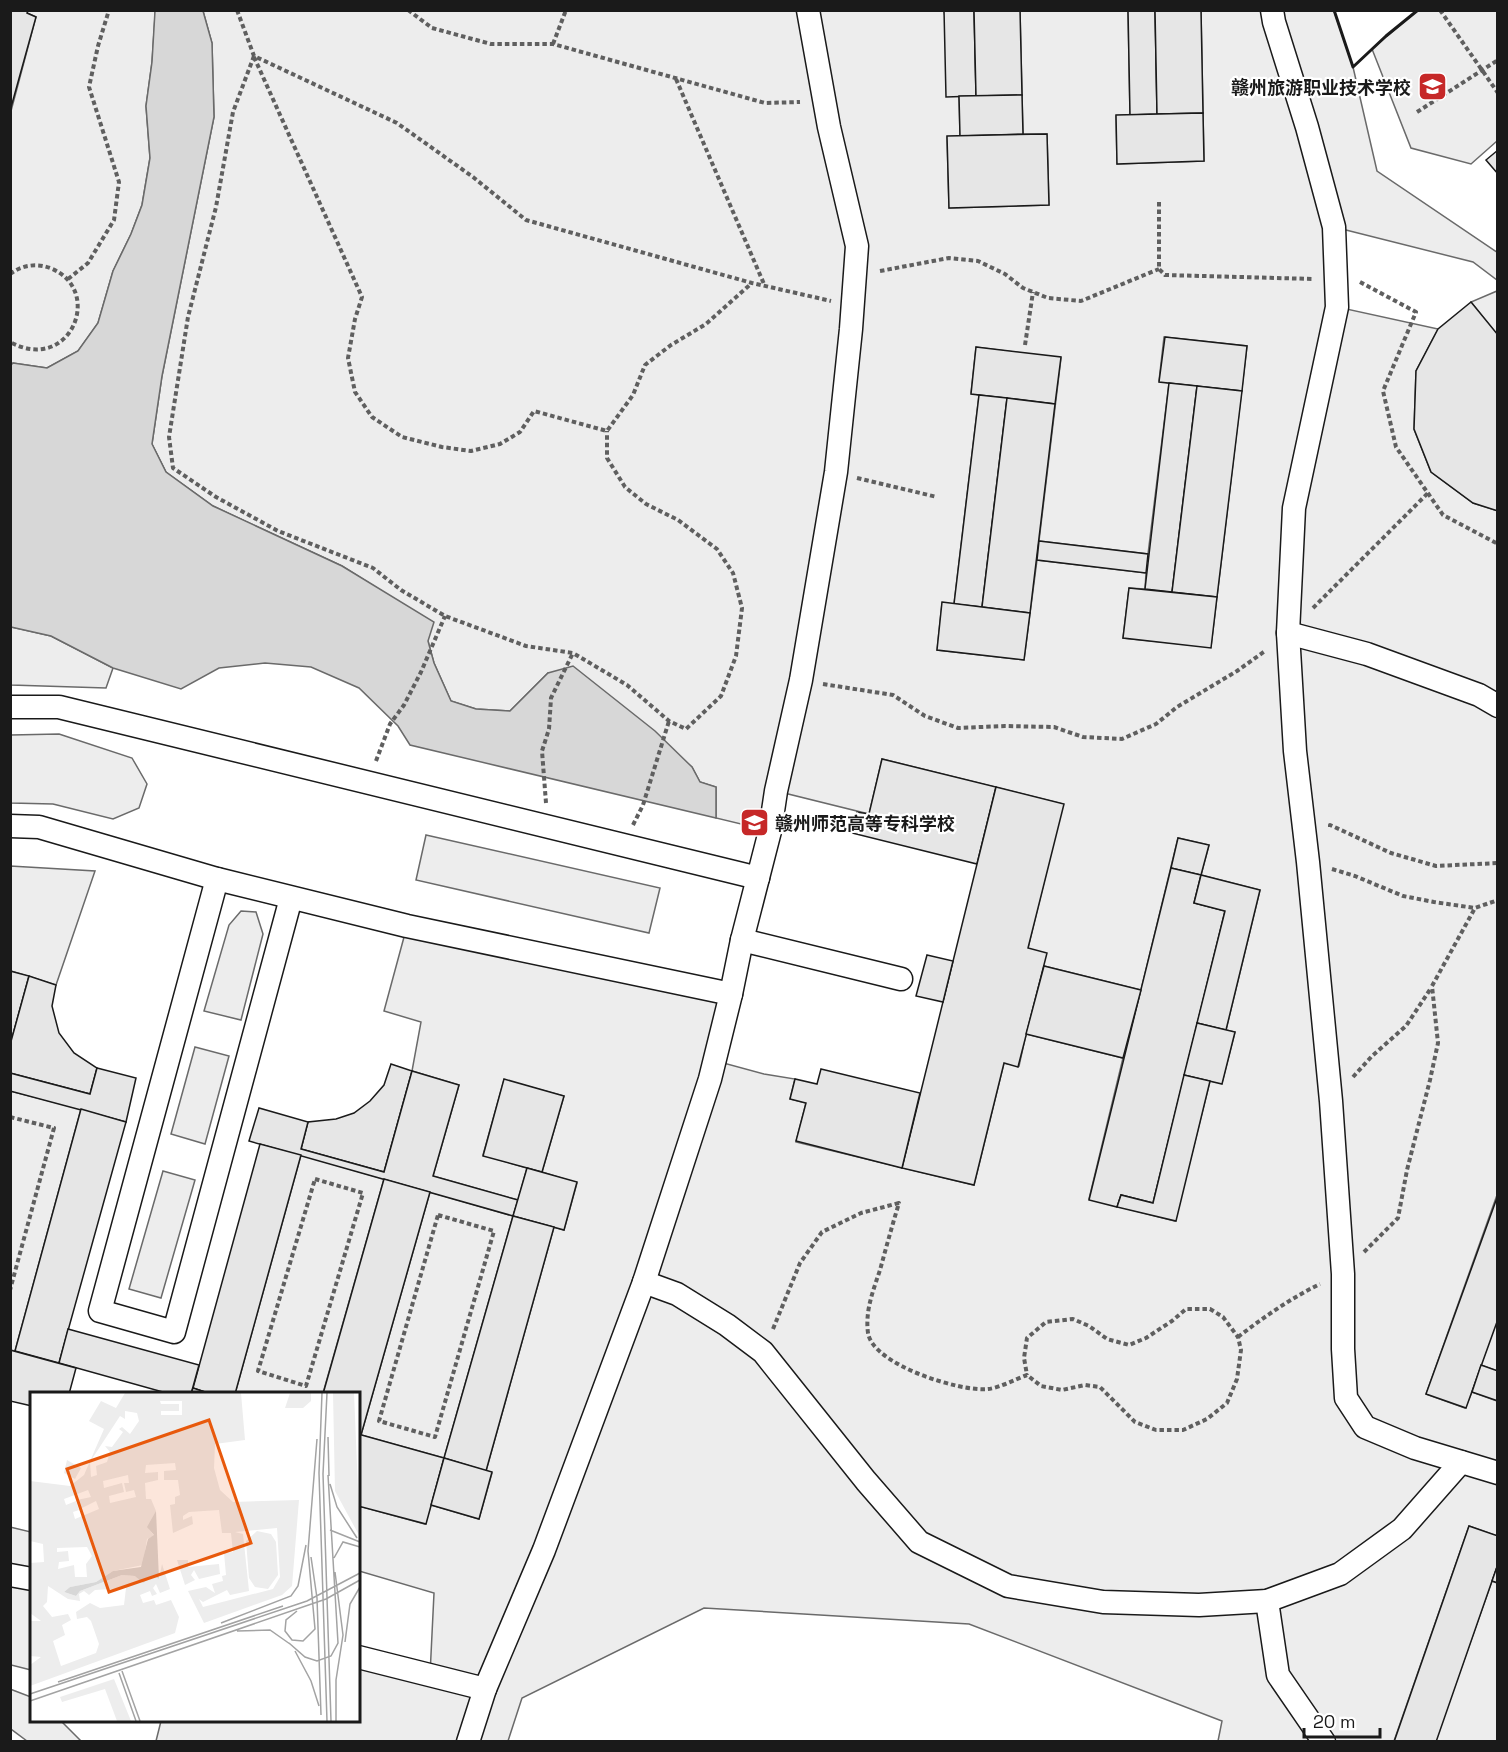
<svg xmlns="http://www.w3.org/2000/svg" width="1508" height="1752" font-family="'Space Grotesk','Noto Sans SC',sans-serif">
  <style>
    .built { fill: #ededed; stroke: #6a6a6a; stroke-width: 1.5; fill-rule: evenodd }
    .water { fill: #d7d7d7; stroke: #6a6a6a; stroke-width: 1.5 }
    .building { fill: #e6e6e6; stroke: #1a1a1a; stroke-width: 1.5 }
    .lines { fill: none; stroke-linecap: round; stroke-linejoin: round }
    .minor-casing { stroke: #1a1a1a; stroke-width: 25 }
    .path { stroke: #5f5f5f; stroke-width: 4; stroke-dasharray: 4.5 3; stroke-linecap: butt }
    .minor { stroke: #fff; stroke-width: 22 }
    .wall { stroke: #1a1a1a; stroke-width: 3 }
    .labels { text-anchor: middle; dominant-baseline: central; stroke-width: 4.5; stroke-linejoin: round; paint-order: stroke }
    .poi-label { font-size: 18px; font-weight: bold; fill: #1a1a1a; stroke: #fff; text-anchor: end }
    .inset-road { fill: none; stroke: #a3a3a3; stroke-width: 1.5 }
    .view { fill: #e8590c; fill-opacity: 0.15; stroke: #e8590c; stroke-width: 3 }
    .inset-edge { fill: none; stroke: #1a1a1a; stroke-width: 3 }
  </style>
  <rect width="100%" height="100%" fill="#fff"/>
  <g class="built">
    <polygon points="1418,10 1497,11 1497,141 1471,164 1411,148 1372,49"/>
    <polygon points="28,11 155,11 155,16 152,62 146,106 150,158 142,205 131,234 113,271 98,323 78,351 47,368 13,363 11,365 11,111 36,17 27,13"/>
    <path d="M203,11H944L959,96L960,136L947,137L949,208L1049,205L1047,134H1023L1020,11H1128L1130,115L1116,116L1117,164L1204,161L1201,11H1334L1353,67L1377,171L1498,253L1497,280L1473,262L1334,227L1337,307L1438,329L1416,371L1414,429L1431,472L1473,503L1498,511L1497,1195L1426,1394L1465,1408L1472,1392L1497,1401V1536L1469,1526L1394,1741H1218L1222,1721L969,1624L704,1608L522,1698L508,1741H156L161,1721L358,1720L359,1657L430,1675L434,1593L359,1571V1506L425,1524L431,1505L479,1519L492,1473L486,1471L554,1227L564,1230L577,1183L542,1172L564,1096L504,1080L483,1155L527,1168L518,1200L433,1176L459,1085L412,1071L421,1022L384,1011L407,926L731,994L716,1061L764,1074L795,1079L790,1099L806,1103L796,1142L974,1185L1004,1063L1019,1066L1026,1034L1123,1058L1089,1199L1175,1221L1210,1081L1222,1083L1235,1032L1226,1030L1260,890L1201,875L1209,845L1178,838L1141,990L1044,966L1028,948L1063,804L882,759L869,814L776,791L770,831L716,818V787L700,782L692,767L548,673L510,711L476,709L451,701L434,663L428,641L382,591L342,566L213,506L166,472L152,444L162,376L214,117L212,43ZM1164,337L1247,346L1211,647L1123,638L1129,588L1145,589L1146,573L1037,560L1024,660L937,650L942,603L954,604L979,395L971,393L976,347L1061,358L1039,541L1148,554L1169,383L1159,381Z"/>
    <polygon points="1497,291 1497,335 1471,302"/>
    <polygon points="11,627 51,636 113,668 106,688 11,685"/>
    <polygon points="59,734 132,758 147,784 139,808 113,819 53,804 11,803 11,735"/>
    <polygon points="426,835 660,888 649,933 416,880"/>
    <polygon points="10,866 95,871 56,985 11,971"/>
    <polygon points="241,911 256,912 263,934 241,1020 204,1011 229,925"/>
    <polygon points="195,1047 229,1056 205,1144 171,1134"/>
    <polygon points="10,1091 81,1109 15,1351 10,1350"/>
    <polygon points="301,1155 384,1179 323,1393 235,1394"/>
    <polygon points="163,1171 195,1180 161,1298 129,1289"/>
    <polygon points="430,1192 513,1216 444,1458 361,1435"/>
    <polygon points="1497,1319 1497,1371 1481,1365"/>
    <polygon points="10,1527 31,1532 31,1670 11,1665"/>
    <polygon points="1492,1581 1497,1583 1497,1741 1435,1742"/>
    <polygon points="10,1689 31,1697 32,1720 61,1721 81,1741 27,1741 11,1729"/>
  </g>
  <polygon class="water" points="155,11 203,11 212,43 214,117 162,376 152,444 166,472 213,506 342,566 434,622 428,641 434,663 451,701 476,709 510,711 548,673 573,666 655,731 692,767 700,782 716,787 716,818 410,745 398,726 359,688 311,667 265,663 219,668 181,689 113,668 51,636 11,627 11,365 13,363 47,368 78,351 98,323 113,271 131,234 142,205 150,158 146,106 152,62"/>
  <g class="building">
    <polygon points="10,10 28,10 27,13 36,17 10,111"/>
    <polygon points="944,10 974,10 976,96 946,97"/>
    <polygon points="974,10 1020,10 1022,95 976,96"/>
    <polygon points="1128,10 1155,10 1157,114 1130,115"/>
    <polygon points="1155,10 1201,10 1203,113 1157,114"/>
    <polygon points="1022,95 1023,134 960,136 959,96"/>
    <polygon points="1203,113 1204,161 1117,164 1116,115"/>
    <polygon points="1047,134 1049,205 949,208 947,136"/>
    <polygon points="1498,150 1498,174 1486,160"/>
    <polygon points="1471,302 1498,335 1498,511 1473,503 1431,472 1414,429 1416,371 1438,329"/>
    <polygon points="1165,337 1247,346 1242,391 1159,382"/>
    <polygon points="976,347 1061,357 1055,404 971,394"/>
    <polygon points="1169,383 1197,386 1172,592 1145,589"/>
    <polygon points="1197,386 1242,391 1217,597 1172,592"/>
    <polygon points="979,395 1007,398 982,607 954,604"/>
    <polygon points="1007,398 1055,404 1030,613 982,607"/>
    <polygon points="1039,541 1148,554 1146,573 1037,560"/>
    <polygon points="1129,588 1217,597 1211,648 1123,638"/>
    <polygon points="942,602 1030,613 1024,660 937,650"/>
    <polygon points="882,759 996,787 977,864 852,833 857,812 869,814"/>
    <polygon points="996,787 1064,804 1028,948 1047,953 1018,1067 1004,1063 974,1185 902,1168"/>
    <polygon points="1178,838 1209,845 1201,875 1171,868"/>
    <polygon points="1171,868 1201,875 1194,903 1225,911 1153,1203 1121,1195 1117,1207 1089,1200"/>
    <polygon points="1201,875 1260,890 1226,1030 1197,1023 1225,911 1194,903"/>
    <polygon points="927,955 953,961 943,1002 916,996"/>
    <polygon points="1044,966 1141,990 1123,1058 1026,1034"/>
    <polygon points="10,971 29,976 10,1045"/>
    <polygon points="29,976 56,985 52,1006 59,1033 74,1053 97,1068 90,1094 10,1073 10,1045"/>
    <polygon points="1197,1023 1235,1032 1222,1084 1184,1075"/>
    <polygon points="391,1064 412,1071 384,1172 301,1149 308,1122 336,1119 354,1113 370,1101 384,1085"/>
    <polygon points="97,1068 136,1078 126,1122 10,1091 10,1073 90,1094"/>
    <polygon points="821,1069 920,1093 902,1168 796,1141 806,1103 790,1099 795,1079 817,1084"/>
    <polygon points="412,1071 459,1085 433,1176 518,1200 513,1216 249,1141 259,1108 308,1122 301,1149 384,1172"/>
    <polygon points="1184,1075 1210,1081 1176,1221 1117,1207 1121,1195 1153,1203"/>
    <polygon points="504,1079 564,1096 542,1172 483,1156"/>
    <polygon points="81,1109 126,1122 59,1363 15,1351"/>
    <polygon points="260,1144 301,1155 235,1394 211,1394 193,1388"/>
    <polygon points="527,1168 577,1182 564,1230 513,1216"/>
    <polygon points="384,1179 430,1192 361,1435 358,1434 358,1394 323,1394"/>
    <polygon points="1498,1195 1498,1319 1466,1408 1426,1394"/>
    <polygon points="513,1216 554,1227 486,1471 444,1458"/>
    <polygon points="68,1329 199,1365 191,1394 170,1394 59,1363"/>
    <polygon points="10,1350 76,1368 69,1394 32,1394 32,1406 10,1401"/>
    <polygon points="1481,1365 1498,1371 1498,1401 1472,1392"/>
    <polygon points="193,1388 211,1394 191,1394"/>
    <polygon points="358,1434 444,1458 426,1524 358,1506"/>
    <polygon points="444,1458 492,1472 479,1519 431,1505"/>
    <polygon points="1469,1526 1498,1536 1498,1564 1492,1581 1436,1742 1394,1742"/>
    <polygon points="1498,1564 1498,1583 1492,1581"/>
  </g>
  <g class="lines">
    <defs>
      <g id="minor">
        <polyline points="1272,10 1274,22 1307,127 1334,227 1337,307 1294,508 1288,633 1295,751 1308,862 1331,1101 1343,1274 1343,1349 1346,1398 1365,1427 1415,1448 1498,1473"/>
        <polyline points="1288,633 1367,654 1479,695 1498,706"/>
        <polyline points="10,707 59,707 758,878"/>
        <polyline points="10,826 39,827 217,879 407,926 731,994"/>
        <polyline points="217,879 100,1311 174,1332 291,898"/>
        <polyline points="742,940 901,979"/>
        <polyline points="644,1282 677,1294 727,1325 763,1352 866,1481 919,1542 1008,1586 1103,1602 1199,1605 1267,1601 1340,1574 1402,1529 1461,1462"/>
        <polyline points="10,1575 32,1579"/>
        <polyline points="1267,1601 1278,1675 1324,1742"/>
        <polyline points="358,1657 485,1689 544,1550 644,1282 710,1079 731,994 742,940 770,831 776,791 801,680 836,472 851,329 857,246 829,127 808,10"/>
        <polyline points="468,1742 485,1689"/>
      </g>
    </defs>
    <use href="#minor" class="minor-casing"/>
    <g class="path">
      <polyline points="237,10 254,56 397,123 473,177 526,220 752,283 831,301"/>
      <polyline points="408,10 432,28 491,44 553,44 765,103 800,102"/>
      <polyline points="1440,10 1498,93"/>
      <polyline points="553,44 566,10"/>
      <polyline points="254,56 233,112 216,207 188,317 169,437 173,468 216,497 278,531 373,568 401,590 445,616 526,646 573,653 627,685 669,721 686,729 721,696 736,656 742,608 733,573 717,549 678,520 646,504 625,487 607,458 607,431"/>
      <polyline points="254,57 362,297 355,319 348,358 355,392 372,417 402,437 442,447 471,451 500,444 520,432 534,411 607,431 633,395 645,365 671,345 706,324 752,283"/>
      <polyline points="676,79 764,284"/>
      <polyline points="1417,112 1498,60"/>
      <polyline points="1159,202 1159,269 1165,275 1314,279"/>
      <polyline points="880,271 949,258 978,261 1005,274 1023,288 1048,298 1081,301 1159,269"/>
      <path d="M10,274C22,265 37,263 50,268C105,289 71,375 10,342"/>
      <polyline points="68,279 88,263 114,220 119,182 89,87 98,46 109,10"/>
      <polyline points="1360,282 1416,312 1383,391 1396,447 1443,515 1498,544"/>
      <polyline points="1025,345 1033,292"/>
      <polyline points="857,478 937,497"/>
      <polyline points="1313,608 1428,493"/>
      <polyline points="823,684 893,695 925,716 958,728 1005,726 1054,727 1083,737 1122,739 1156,724 1177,707 1237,671 1265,651"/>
      <polyline points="376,761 390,724 404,705 421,672 445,616"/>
      <polyline points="546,803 542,751 549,729 551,698 573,653"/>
      <polyline points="633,825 643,805 669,721"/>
      <polyline points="1330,827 1330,825 1391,853 1436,866 1498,863"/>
      <polyline points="1332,869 1355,876 1403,896 1434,902 1475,908 1498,900"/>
      <polyline points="1353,1077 1372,1056 1406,1026 1431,988"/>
      <polyline points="10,1117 54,1128 10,1290"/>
      <polygon points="315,1179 363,1193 306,1386 258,1371"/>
      <polygon points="438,1215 494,1231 435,1437 379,1421"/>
      <polyline points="1364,1252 1398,1218 1407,1170 1430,1080 1438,1043 1432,986 1475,908"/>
      <path d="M773,1329L800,1263L822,1232L861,1213L899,1203C892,1226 886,1248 880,1270C873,1291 865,1311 868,1333C873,1365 960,1392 988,1389C999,1388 1016,1379 1027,1375L1041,1386L1062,1390L1085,1385L1100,1387L1135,1422L1156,1430H1183L1207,1419L1227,1403L1237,1379L1241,1350L1238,1337L1223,1317L1210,1309H1186L1172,1321L1146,1338L1129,1345L1107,1339L1089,1326L1073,1319L1046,1322L1027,1338L1024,1358L1027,1375"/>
      <path d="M1238,1337C1264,1317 1291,1298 1320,1284"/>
    </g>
    <use href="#minor" class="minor"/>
    <polyline class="wall" points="1334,10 1353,67 1386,36 1418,10"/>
  </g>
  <defs>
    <symbol id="school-square" viewBox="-11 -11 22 22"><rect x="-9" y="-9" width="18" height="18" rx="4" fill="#c62828" stroke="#fff"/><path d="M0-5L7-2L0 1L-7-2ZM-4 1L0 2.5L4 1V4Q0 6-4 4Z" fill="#fff"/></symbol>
    <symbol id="university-square" viewBox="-11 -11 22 22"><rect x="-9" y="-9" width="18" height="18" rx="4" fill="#c62828" stroke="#fff"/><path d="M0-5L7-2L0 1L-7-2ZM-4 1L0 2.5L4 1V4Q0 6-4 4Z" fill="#fff"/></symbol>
  </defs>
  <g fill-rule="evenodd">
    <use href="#school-square" x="1416" y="70" width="33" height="33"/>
    <use href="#university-square" x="738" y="806" width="33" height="33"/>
  </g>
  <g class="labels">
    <g class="poi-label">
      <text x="1411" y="87">赣州旅游职业技术学校</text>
      <text x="775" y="823" text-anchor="start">赣州师范高等专科学校</text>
    </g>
  </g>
  <g transform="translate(30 1392)">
    <rect width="330" height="330" fill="#fff"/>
    <path d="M95,1H211L215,48L185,52L184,76L190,98L203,110L269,108L262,194L252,203L174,231L158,199L176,195L185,201L182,192L193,189L192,184L196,183L194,161L203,160L201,141H192L189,118L159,120L153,124V128L162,124L163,132L143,141L140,113L145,112V105L150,103L148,88H134V79L146,78L145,71L116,73L115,81L128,80V88L115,91L116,107H121L126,119L119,137L124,144L117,147L113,173L83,179L66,190L40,195L34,200L46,204L50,199L92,183L106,184L113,191L124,184L129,187L132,172L140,197L130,201L126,192L123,196L127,202L122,204L120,199L110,203L113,211L124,208L126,213L141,208L149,225L145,241L0,294V273L11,265L0,264V229H11L0,221V171L14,170L13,152L0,149V89L40,94L54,83L74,37L59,29L71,9L86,16ZM130,9H152V23H131V19H149V12H131ZM95,19L107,21L109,29L100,42L92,35L89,37L93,40L82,55L75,54L80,60L77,70L66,74L67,83L61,85L60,70L90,24L95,27ZM98,83L99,91H94L96,100L104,98L106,105L80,111L79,104L94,100L92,91L74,96L73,89ZM58,98L61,105L47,108L50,117L66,109L69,117L45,127L43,120L49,118L46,109L36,113L34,107ZM247,136L250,185L243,197L173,215L169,207L173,210L197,198L200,203L219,199L213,142L205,140ZM57,155L62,164L56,172L57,185H45L44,173L28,177L29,170L39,169L38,159L27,160V156ZM18,194L38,207L50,209L49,202L54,199L59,203L65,198L96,196L94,213L70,216L60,211L46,220L47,227L57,225L61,229L69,252L66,261L31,274L23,249L35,243L32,233L41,228L38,222L22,225L13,214L17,210ZM260,1H281V9L273,16H255ZM303,1H324L330,145L305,99ZM37,68L51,76L45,87L34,81ZM227,139L241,142L246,150L248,183L238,197L225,195L219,186L216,149ZM147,168H158V175L189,172L190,182L169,187L164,178L161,183L165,188L155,193ZM84,287L101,329H87L75,297L32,310L30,305Z" fill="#ededed" fill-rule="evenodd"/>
    <path d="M126,119L129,187L124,184L113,191L105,184L92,183L50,199L46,204L34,200L40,195L66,190L83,179L111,175L118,147L124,143L117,135Z" fill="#d7d7d7"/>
    <path class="inset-road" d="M292,1L289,81L297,329M297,1L293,82L301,329M298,45L299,84M300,92L307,115L327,146M300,138L330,150M281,165L287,206L291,323M304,166L313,150L330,155M305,180L313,243L306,288V329M267,219L256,228L255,239L262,248L273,249L285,237L278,159L287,47M191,231L261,204L268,194L276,153M207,239L240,238L260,252M315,250L320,212L330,195M259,251L275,265L287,269L301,264L308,251L298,83M265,259L281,289L289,314M92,279L110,329M89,281L106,329M28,290L253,214M0,302L277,209L330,181M0,309L296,207L330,188"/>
    <path class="view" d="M179,28L221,151L79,200L37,77Z"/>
    <rect width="330" height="330" class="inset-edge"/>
  </g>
  <rect width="1508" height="1752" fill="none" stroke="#1a1a1a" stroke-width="24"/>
  <path d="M1304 1728v9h76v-9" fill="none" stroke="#1a1a1a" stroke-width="3"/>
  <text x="1313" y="1728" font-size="18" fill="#1a1a1a" stroke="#ffffff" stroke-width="4.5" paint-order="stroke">20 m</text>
</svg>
